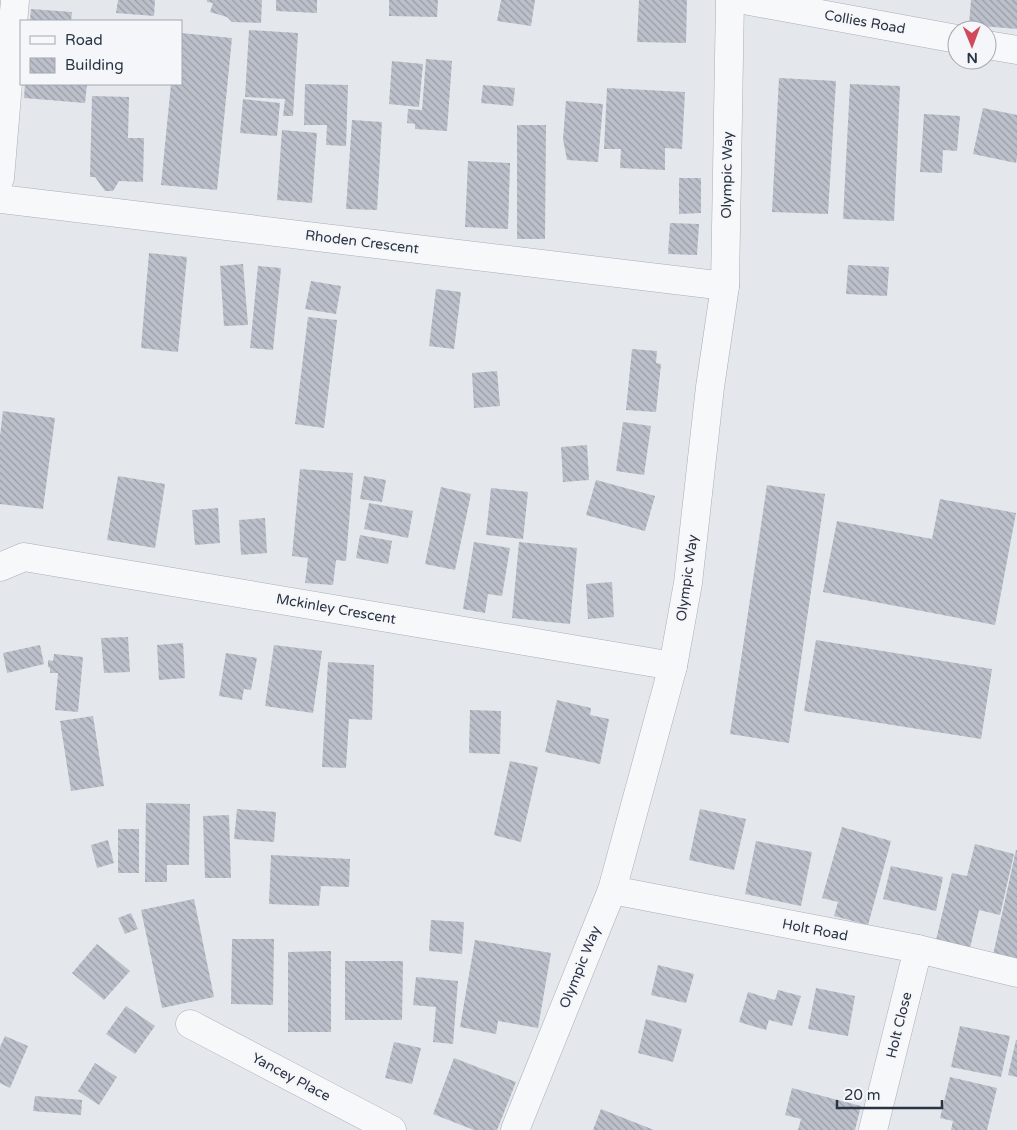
<svg xmlns="http://www.w3.org/2000/svg" width="1017" height="1130" font-family="'Varela Round',sans-serif">
  <style>
    .building { fill: url(#building-back-hatch) }
    .lines { fill: none; stroke-linecap: round; stroke-linejoin: round }
    .minor-casing { stroke: #a9aeb7; stroke-width: 29 }
    .minor { stroke: #f7f8fa; stroke-width: 28 }
    .labels { text-anchor: middle; dominant-baseline: central; stroke-width: 4; stroke-linejoin: round; paint-order: stroke }
    .street-label { font-size: 14px; fill: #2b3445; stroke: #f4f6f9 }
  </style>
  <defs>
    <pattern id="building-back-hatch" width="6" height="6" patternUnits="userSpaceOnUse" patternTransform="scale(1.25)"><rect width="6" height="6" fill="#bbc0ca"/><path d="M-1 5l2 2M0 0l6 6M5-1l2 2" fill="none" stroke="#989da6"/></pattern>
  </defs>
  <rect width="100%" height="100%" fill="#e4e7ec"/>
  <g class="building">
    <polygon points="118,0 155,0 154,16 116,13"/>
    <polygon points="207,0 262,0 261,23 232,22 227,17 210,12 213,3 207,2"/>
    <polygon points="276,0 317,0 317,13 276,11"/>
    <polygon points="389,0 438,0 437,17 389,16"/>
    <polygon points="501,0 535,0 531,26 497,21"/>
    <polygon points="639,0 687,0 686,43 637,42"/>
    <polygon points="971,0 1017,0 1017,29 969,25"/>
    <polygon points="31,9 72,12 71,21 30,21"/>
    <polygon points="249,30 298,33 293,116 283,116 285,99 245,97"/>
    <polygon points="181,33 232,38 217,190 161,185 171,84 181,84"/>
    <polygon points="426,59 452,61 447,131 415,129 415,124 407,123 408,109 422,110"/>
    <polygon points="392,61 423,64 419,107 389,104"/>
    <polygon points="779,78 836,81 828,214 772,212"/>
    <polygon points="25,84 87,84 85,103 24,98"/>
    <polygon points="305,84 348,85 346,146 326,145 327,125 304,125"/>
    <polygon points="850,84 900,86 894,221 843,219"/>
    <polygon points="483,85 515,88 513,106 481,103"/>
    <polygon points="607,88 685,92 682,149 665,148 665,170 620,168 621,149 604,149"/>
    <polygon points="92,96 129,97 128,138 144,138 143,182 119,181 113,191 105,191 95,177 90,177"/>
    <polygon points="243,99 280,103 277,136 240,133"/>
    <polygon points="566,101 603,104 598,162 567,160 563,139"/>
    <polygon points="983,108 1017,115 1017,157 1016,163 973,154"/>
    <polygon points="924,114 960,116 957,151 943,150 942,173 920,172"/>
    <polygon points="352,120 382,122 377,210 346,209"/>
    <polygon points="517,125 546,125 545,239 517,239"/>
    <polygon points="282,130 317,133 312,203 277,200"/>
    <polygon points="468,161 510,163 508,229 465,227"/>
    <polygon points="679,178 701,178 701,213 679,214"/>
    <polygon points="670,223 699,224 697,255 668,254"/>
    <polygon points="149,253 187,257 178,352 141,348"/>
    <polygon points="243,264 248,325 224,326 220,266"/>
    <polygon points="848,265 889,267 887,296 846,294"/>
    <polygon points="258,266 281,268 273,350 250,348"/>
    <polygon points="311,281 341,286 336,314 305,309"/>
    <polygon points="436,289 461,292 454,349 429,346"/>
    <polygon points="308,317 337,320 324,428 295,424"/>
    <polygon points="632,349 657,351 656,363 661,364 656,412 626,410"/>
    <polygon points="497,371 500,406 474,408 472,373"/>
    <polygon points="3,411 55,418 43,509 0,504 0,436"/>
    <polygon points="623,422 651,426 644,475 616,471"/>
    <polygon points="587,445 589,480 563,482 561,447"/>
    <polygon points="300,469 353,473 346,561 336,560 333,585 305,583 308,558 292,556"/>
    <polygon points="118,476 165,484 155,548 107,540"/>
    <polygon points="364,476 386,480 382,502 360,499"/>
    <polygon points="596,480 655,496 645,531 586,515"/>
    <polygon points="767,485 825,494 789,743 730,734"/>
    <polygon points="441,487 471,494 455,570 425,564"/>
    <polygon points="491,488 528,492 523,539 486,535"/>
    <polygon points="940,499 1016,513 995,625 823,592 837,521 932,539"/>
    <polygon points="369,503 413,511 408,538 364,529"/>
    <polygon points="218,508 220,543 195,545 192,510"/>
    <polygon points="265,518 267,553 241,555 239,520"/>
    <polygon points="360,535 392,541 388,564 356,558"/>
    <polygon points="474,542 510,548 502,596 488,594 485,613 463,609"/>
    <polygon points="519,542 577,548 570,624 512,618"/>
    <polygon points="612,582 614,617 588,619 586,584"/>
    <polygon points="128,637 130,672 104,673 101,638"/>
    <polygon points="816,640 992,669 981,739 804,711"/>
    <polygon points="183,643 185,678 159,680 157,645"/>
    <polygon points="40,645 44,664 7,673 3,653"/>
    <polygon points="274,645 322,651 313,713 265,706"/>
    <polygon points="226,653 257,658 251,690 244,689 242,700 219,696"/>
    <polygon points="54,654 83,657 78,712 55,710 58,673 50,673 50,668 48,667 48,660 53,661"/>
    <polygon points="328,662 374,665 372,720 349,719 346,768 322,767"/>
    <polygon points="557,700 591,708 590,715 609,719 600,764 545,752"/>
    <polygon points="470,710 501,711 500,754 469,753"/>
    <polygon points="93,716 104,786 71,791 60,721"/>
    <polygon points="510,761 538,767 521,842 494,835"/>
    <polygon points="146,803 190,804 189,865 167,865 167,882 145,882"/>
    <polygon points="237,809 276,812 274,842 234,839"/>
    <polygon points="700,809 746,819 734,870 689,860"/>
    <polygon points="229,815 231,878 205,878 203,816"/>
    <polygon points="842,827 891,841 868,925 834,916 838,902 822,898"/>
    <rect x="118" y="829" width="21" height="44"/>
    <polygon points="108,840 114,863 97,868 91,845"/>
    <polygon points="756,841 812,852 801,906 745,894"/>
    <polygon points="975,844 1014,854 1000,915 979,910 970,948 936,940 952,873 967,876"/>
    <polygon points="1016,850 1017,850 1017,960 993,955"/>
    <polygon points="271,855 350,859 349,887 321,886 319,906 269,904"/>
    <polygon points="891,866 943,877 936,911 883,899"/>
    <polygon points="194,899 214,997 162,1008 141,910"/>
    <polygon points="131,913 138,929 125,934 118,918"/>
    <polygon points="431,920 464,922 462,954 429,951"/>
    <polygon points="232,939 274,939 273,1005 231,1004"/>
    <polygon points="475,940 551,953 538,1028 498,1021 496,1034 460,1027"/>
    <polygon points="97,944 130,971 104,1000 72,973"/>
    <polygon points="331,951 331,1032 288,1032 288,952"/>
    <polygon points="345,961 403,961 402,1020 345,1020"/>
    <polygon points="658,965 694,974 686,1003 651,995"/>
    <polygon points="416,977 458,981 453,1044 433,1042 436,1007 413,1005"/>
    <polygon points="816,988 855,996 848,1036 808,1029"/>
    <polygon points="778,990 801,996 792,1026 769,1020 766,1030 739,1022 748,992 775,1000"/>
    <polygon points="126,1006 155,1026 135,1054 106,1034"/>
    <polygon points="646,1019 682,1029 673,1062 638,1053"/>
    <polygon points="960,1026 1010,1036 1001,1077 951,1067"/>
    <polygon points="5,1036 28,1046 10,1088 0,1083 0,1047"/>
    <polygon points="1016,1040 1017,1040 1017,1077 1008,1075"/>
    <polygon points="394,1042 421,1048 412,1084 385,1078"/>
    <polygon points="454,1058 516,1082 497,1130 474,1130 433,1114"/>
    <polygon points="95,1063 117,1077 99,1105 78,1091"/>
    <polygon points="950,1077 997,1088 987,1130 951,1130 953,1121 940,1118"/>
    <polygon points="792,1088 861,1106 855,1130 798,1130 801,1119 785,1115"/>
    <polygon points="35,1096 82,1100 81,1115 33,1111"/>
    <polygon points="601,1109 654,1130 593,1130"/>
  </g>
  <g class="lines">
    <defs>
      <g id="minor">
        <polyline points="744,0 957,39"/>
        <polyline points="987,45 1017,50"/>
        <polyline points="0,178 15,0"/>
        <polyline points="0,199 725,286"/>
        <polyline points="0,567 24,557 673,666"/>
        <polyline points="612,890 918,949 1017,973"/>
        <polyline points="190,1024 392,1130"/>
        <polyline points="515,1130 612,890 673,666 688,583 710,387 725,286 730,0"/>
        <polyline points="873,1130 918,949"/>
      </g>
    </defs>
    <use href="#minor" class="minor-casing"/>
    <use href="#minor" class="minor"/>
  </g>
  <g class="labels">
    <g class="street-label">
      <text transform="translate(865 22) rotate(10)">Collies Road</text>
      <text transform="translate(727 175) rotate(-89)">Olympic Way</text>
      <text transform="translate(362 242) rotate(7)">Rhoden Crescent</text>
      <text transform="translate(687 578) rotate(-82)">Olympic Way</text>
      <text transform="translate(336 609) rotate(10)">Mckinley Crescent</text>
      <text transform="translate(815 930) rotate(11)">Holt Road</text>
      <text transform="translate(580 967) rotate(-68)">Olympic Way</text>
      <text transform="translate(899 1025) rotate(-76)">Holt Close</text>
      <text transform="translate(291 1077) rotate(28)">Yancey Place</text>
    </g>
  </g>
  <rect x="20" y="20" width="162" height="65" fill="#f4f6f9" stroke="#a4a8b1"/>
  <rect x="30" y="36" width="25" height="8" fill="#f7f8fa" stroke="#a4a8b1"/>
  <text x="65" y="45" font-size="15" fill="#2b3445">Road</text>
  <rect x="30" y="58" width="25" height="15" fill="url(#building-back-hatch)" stroke="#a4a8b1"/>
  <text x="65" y="70" font-size="15" fill="#2b3445">Building</text>
  <g transform="translate(972 45) rotate(179)"><circle r="24" fill="#f4f6f9" stroke="#a4a8b1"/>
  <path d="M0-4L9 19L0 12L-9 19Z" fill="#d1495b"/>
  <text y="-8" font-size="14" font-weight="bold" text-anchor="middle" fill="#2b3445">N</text>
  </g>
  <path d="M837 1100v8h105v-8" fill="none" stroke="#2b3445" stroke-width="2.5"/>
  <text x="844" y="1100" font-size="15" fill="#2b3445" stroke="#f4f6f9" stroke-width="4" paint-order="stroke">20 m</text>
</svg>
